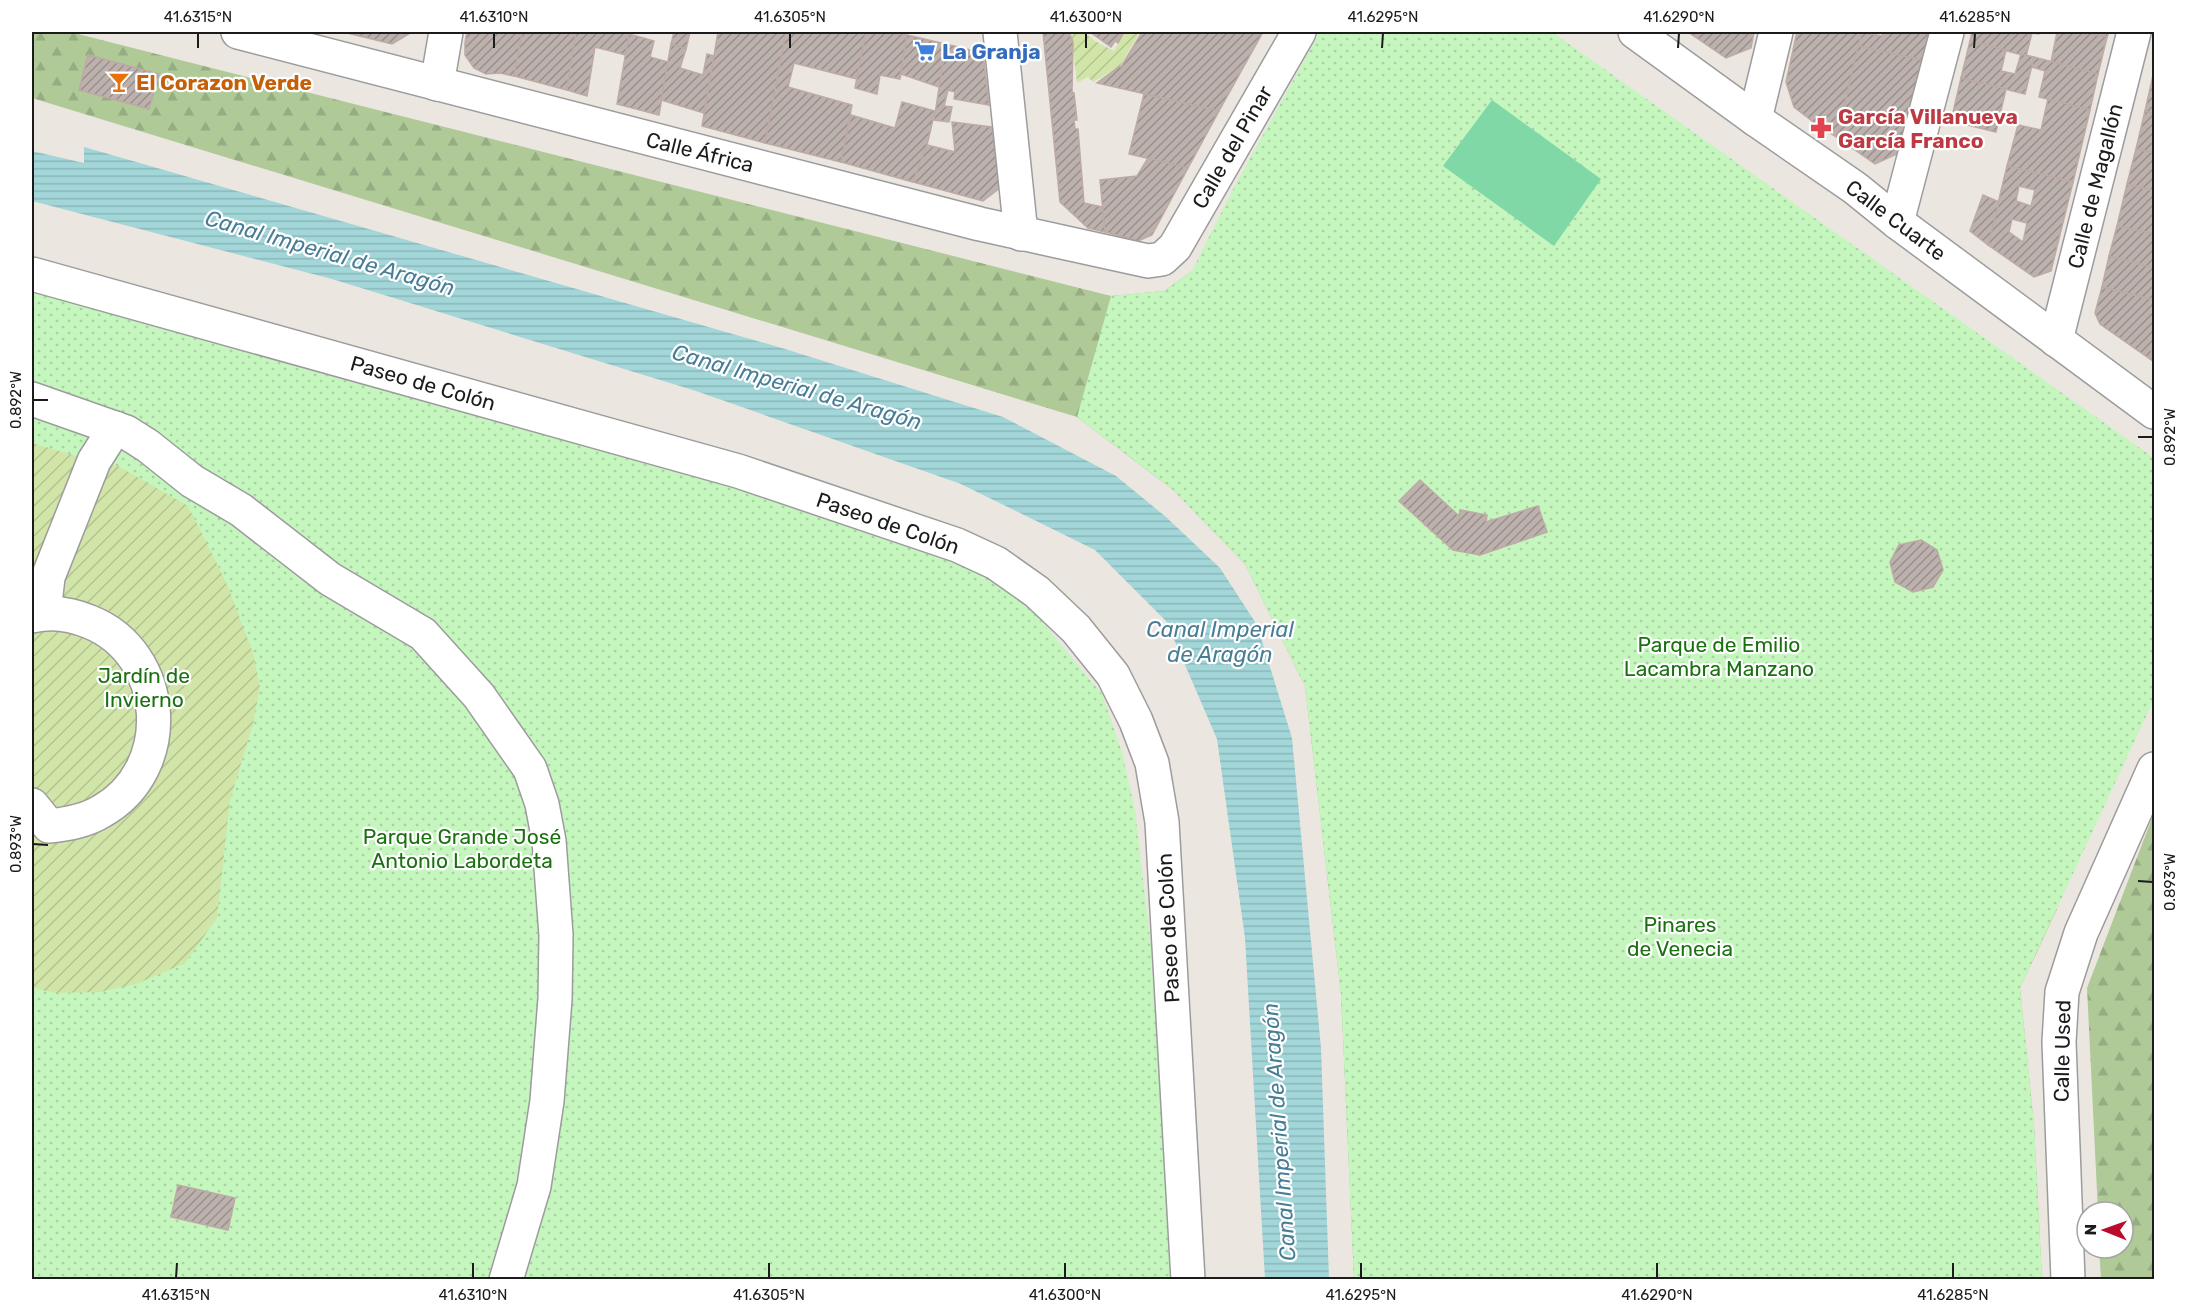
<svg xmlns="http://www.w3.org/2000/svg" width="2186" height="1311" font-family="Rubik,sans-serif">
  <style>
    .forest { fill: url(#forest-firs) }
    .park { fill: url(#park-dots) }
    .garden { fill: url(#garden-furrows) }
    .pitch { fill: #81d8a7 }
    .water { fill: url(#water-rules) }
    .pier { fill: #ece6e1 }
    .building { fill: url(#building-hatch); stroke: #bdaaa4; stroke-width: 1.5; fill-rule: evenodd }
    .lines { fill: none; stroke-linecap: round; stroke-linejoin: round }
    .street-casing { stroke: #9c9c9c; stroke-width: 36 }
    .street { stroke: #fff; stroke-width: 33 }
    .ticks { fill: none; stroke: #1b1b1b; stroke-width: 2 }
    .labels { text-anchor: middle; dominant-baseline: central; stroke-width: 4.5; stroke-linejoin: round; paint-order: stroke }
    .shop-label { font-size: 21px; font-weight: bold; fill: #366cbe; stroke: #fff; text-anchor: start }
    .food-label { font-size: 21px; font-weight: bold; fill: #c56008; stroke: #fff; text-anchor: start }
    .health-label { font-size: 21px; font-weight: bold; fill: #be3a42; stroke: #fff; text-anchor: start }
    .street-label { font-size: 21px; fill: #1b1b1b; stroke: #fff }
    .park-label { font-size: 21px; fill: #1a7110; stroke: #fff }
    .water-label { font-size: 22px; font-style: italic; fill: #477d95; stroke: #fff }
    .neatline { fill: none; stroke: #1b1b1b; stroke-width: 2 }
    .ticks-label { font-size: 15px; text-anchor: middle; fill: #1b1b1b }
  </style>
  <defs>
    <pattern id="forest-firs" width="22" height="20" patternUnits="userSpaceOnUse" patternTransform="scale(1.5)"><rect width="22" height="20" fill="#afc997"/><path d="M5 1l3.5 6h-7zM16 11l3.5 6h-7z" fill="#96ac82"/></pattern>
    <pattern id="park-dots" width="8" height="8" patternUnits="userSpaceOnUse" patternTransform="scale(1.5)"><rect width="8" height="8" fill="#c4f6be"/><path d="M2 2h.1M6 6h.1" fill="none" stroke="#a8d2a3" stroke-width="1.8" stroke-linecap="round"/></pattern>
    <pattern id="garden-furrows" width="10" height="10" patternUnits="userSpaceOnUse" patternTransform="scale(1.5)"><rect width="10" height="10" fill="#d1e5a8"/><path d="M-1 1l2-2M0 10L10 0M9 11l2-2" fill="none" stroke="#b3c490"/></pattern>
    <pattern id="water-rules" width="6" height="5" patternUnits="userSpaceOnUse" patternTransform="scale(1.5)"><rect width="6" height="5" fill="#a2d6d8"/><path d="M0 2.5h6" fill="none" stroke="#8bb7b9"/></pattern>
    <pattern id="building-hatch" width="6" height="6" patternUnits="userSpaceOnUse" patternTransform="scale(1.5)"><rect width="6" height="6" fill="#bcb1ad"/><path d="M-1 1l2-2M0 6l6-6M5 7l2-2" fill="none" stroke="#988f8c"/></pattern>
  </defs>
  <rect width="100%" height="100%" fill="#ece6e1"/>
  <g class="forest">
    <polygon points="32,32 70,32 1111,296 1164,291 1192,271 2057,909 2020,988 2034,1125 2042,1279 1354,1279 1341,994 1305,686 1245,564 1172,489 1077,417 32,98"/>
    <polygon points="2154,813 2154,1279 2101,1279 2099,1248 2123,1248 2123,1212 2098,1212 2087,988"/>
  </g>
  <g class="park">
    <polygon points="1320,32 1552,32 2154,458 2154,699 2020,988 2034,1125 2042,1279 1354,1279 1341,994 1305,686 1245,564 1171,488 1077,417 1111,296 1164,291 1192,271 1232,191"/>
    <polygon points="32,290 729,472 972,563 1032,610 1102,694 1122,752 1135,810 1151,947 1172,1279 32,1279"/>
  </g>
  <g class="garden">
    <polygon points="1071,32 1083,32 1095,41 1114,51 1125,32 1140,32 1120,66 1093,82 1088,77 1077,83"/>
    <polygon points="32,443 94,461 118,466 188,506 226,582 253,653 260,687 253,724 230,800 217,918 185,963 136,984 100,992 55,993 32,988"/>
  </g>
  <polygon class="pitch" points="1492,100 1601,179 1554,246 1443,166"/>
  <polygon class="water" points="32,132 785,349 1003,417 1116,476 1166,517 1220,568 1257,625 1292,738 1321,1048 1329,1279 1265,1279 1245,938 1217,739 1166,621 1095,550 961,484 696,391 332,279 32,201"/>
  <polygon class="pier" points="32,130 84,144 84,163 32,151"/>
  <g class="building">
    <polygon points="343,32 412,32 392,44"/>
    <polygon points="467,32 522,32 514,76 500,73 486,74 474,68 465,55 465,43"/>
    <polygon points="522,32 576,32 567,90 514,76"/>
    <polygon points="576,32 619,32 629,34 626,55 595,47 587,96 567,90"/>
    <polygon points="674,32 690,32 686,49 671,44"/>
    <polygon points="718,32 786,32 765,143 702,126"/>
    <polygon points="786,32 866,32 857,79 794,63 788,87 852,105 841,162 765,143"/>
    <polygon points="866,32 895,32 907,35 900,79 880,75 877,94 855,88"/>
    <polygon points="1043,32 1069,32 1073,42 1072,92 1074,93 1077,120 1074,120 1075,129 1078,129 1084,203 1103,207 1105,232 1088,228 1060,202"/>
    <polygon points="1090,32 1124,32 1118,43 1115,41 1111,47"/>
    <polygon points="1142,32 1263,32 1219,111 1097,83 1120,66 1121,67"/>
    <polygon points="1688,32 1754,32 1751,48 1726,58"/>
    <polygon points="1797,32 1862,32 1842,117 1846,120 1835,136 1821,128 1794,107 1786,82"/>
    <polygon points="1862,32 1882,36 1883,32 1929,32 1922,60 1858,46"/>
    <polygon points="1972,32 2040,32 2039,34 2032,33 2026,56 1970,41"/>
    <polygon points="2057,32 2085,32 2107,37 2098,74 2051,62"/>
    <polygon points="2085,32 2109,32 2107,37"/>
    <polygon points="629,34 654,41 650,57 668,62 659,115 617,104"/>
    <polygon points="907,35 946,44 939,87 901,74"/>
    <polygon points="1970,41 2006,50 2001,71 2015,74 2021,54 2034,57 2025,94 1961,78"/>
    <polygon points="671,44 686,49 680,68 703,75 707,54 714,56 704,113 661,100"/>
    <polygon points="946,44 983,53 989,105 954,99 955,92 948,90 944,106 952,107 949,122 934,120"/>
    <polygon points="1858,46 1922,60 1899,153 1875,164 1835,136 1846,120 1842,117"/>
    <polygon points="88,55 159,74 149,109 79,90"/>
    <polygon points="2034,57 2098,74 2090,110 2039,97 2045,71 2032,67"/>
    <polygon points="2153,75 2154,75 2154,114 2145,111"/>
    <polygon points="1961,78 2006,89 1996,132 1951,121"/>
    <polygon points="1144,94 1219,111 1188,168 1129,154"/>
    <polygon points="2048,99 2090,110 2073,182 2007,166 2018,125 2041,130"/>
    <polygon points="902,102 935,111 927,145 913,182 841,162 851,115 895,128"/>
    <polygon points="2145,111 2154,114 2154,153 2136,149"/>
    <polygon points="952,122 992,127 1000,188 983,201 913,182 927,145 955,152"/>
    <polygon points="2136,149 2154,153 2154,191 2127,184"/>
    <polygon points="1148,158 1188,168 1152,235 1138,241 1105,232 1100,180 1137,176"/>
    <path d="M2007,166L2073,182L2051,271L2034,277L1988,245ZM2019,186L2035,190L2031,206L2016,201ZM2012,219L2027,223L2023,242L2009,232Z"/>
    <polygon points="2127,184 2154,191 2154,234 2117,226"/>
    <polygon points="1983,195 1999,202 1988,245 1970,231"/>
    <polygon points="2117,226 2154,234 2154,268 2109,256"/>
    <polygon points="2109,256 2154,268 2154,300 2102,287"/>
    <polygon points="2102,287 2154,300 2154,341 2150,359 2100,324 2095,313"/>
    <polygon points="2154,341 2154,362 2150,359"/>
    <polygon points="1420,480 1459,516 1460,510 1487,515 1486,522 1538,506 1547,532 1480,555 1453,550 1399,501"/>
    <polygon points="1921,540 1937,550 1943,570 1933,587 1913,592 1895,582 1890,562 1899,545"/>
    <polygon points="178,1185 235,1198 228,1230 171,1217"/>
  </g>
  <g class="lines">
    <defs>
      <g id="street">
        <polyline points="238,32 980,224 1148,261 1162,259 1175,247 1299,32"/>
        <polyline points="1000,32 1021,234"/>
        <polyline points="1635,32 1755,119 1855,188 1897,222 2154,412"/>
        <polyline points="437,84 446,32"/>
        <polyline points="1755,119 1776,32"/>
        <polyline points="1897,222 1947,32"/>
        <polyline points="32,274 738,471 957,545 996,563 1037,592 1076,629 1113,675 1136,721 1152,763 1162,822 1188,1280"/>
        <polyline points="2056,340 2134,32"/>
        <polyline points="32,399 126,432 148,446 192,481 241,510 330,579 423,634 479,696 530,769 542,804 549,841 556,935 555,999 547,1101 534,1186 506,1280"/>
        <polyline points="44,613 48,577 94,461 115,428"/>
        <path d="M32,616C52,611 71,614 90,622C169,654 176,769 102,811C86,821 68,824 49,826L32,805"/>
        <polyline points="2068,1280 2059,1042 2062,992 2081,933 2154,769"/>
      </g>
    </defs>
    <use href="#street" class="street-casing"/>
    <use href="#street" class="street"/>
  </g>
  <path class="ticks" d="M198,48V33M494,48V33M790,48V33M1086,48V33M1382,48L1383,33M1678,48L1679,33M1974,48L1975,33M33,400H48M2138,437H2153M33,844L48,845M2138,881L2153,882M176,1278L177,1263M473,1278V1263M769,1278V1263M1065,1278V1263M1361,1278V1263M1657,1278V1263M1953,1278V1263"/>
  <defs>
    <symbol id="supermarket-bare" viewBox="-9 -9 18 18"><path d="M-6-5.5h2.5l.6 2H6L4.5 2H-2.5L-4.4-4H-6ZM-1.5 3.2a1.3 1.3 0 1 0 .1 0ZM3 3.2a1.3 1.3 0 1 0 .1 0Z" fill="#3f7fe0" stroke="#fff" stroke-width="2.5" paint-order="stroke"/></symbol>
    <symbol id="bar-bare" viewBox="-9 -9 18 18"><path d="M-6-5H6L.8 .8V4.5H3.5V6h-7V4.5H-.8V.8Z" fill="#e8710a" stroke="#fff" stroke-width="2.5" paint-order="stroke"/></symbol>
    <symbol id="pharmacy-bare" viewBox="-9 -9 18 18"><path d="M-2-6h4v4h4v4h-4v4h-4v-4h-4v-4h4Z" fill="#e0444e" stroke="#fff" stroke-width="2.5" paint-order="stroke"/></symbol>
  </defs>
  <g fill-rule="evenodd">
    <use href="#supermarket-bare" x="910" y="36" width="30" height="30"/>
    <use href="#bar-bare" x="104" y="67" width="30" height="30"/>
    <use href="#pharmacy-bare" x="1806" y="113" width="30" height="30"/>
  </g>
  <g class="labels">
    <g class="shop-label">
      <text x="942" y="51">La Granja</text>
    </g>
    <g class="food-label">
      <text x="136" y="82">El Corazon Verde</text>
    </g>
    <g class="health-label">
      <text x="1838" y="116">García Villanueva<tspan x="1838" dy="24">García Franco</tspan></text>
    </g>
    <g class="street-label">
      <text transform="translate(1232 147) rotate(-60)">Calle del Pinar</text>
      <text transform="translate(700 152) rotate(14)">Calle África</text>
      <text transform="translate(2095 186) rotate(-76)">Calle de Magallón</text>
      <text transform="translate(1896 220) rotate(37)">Calle Cuarte</text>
      <text transform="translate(423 383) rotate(16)">Paseo de Colón</text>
      <text transform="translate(888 523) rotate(19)">Paseo de Colón</text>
      <text transform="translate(1168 928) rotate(-93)">Paseo de Colón</text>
      <text transform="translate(2062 1051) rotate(-89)">Calle Used</text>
    </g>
    <g class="park-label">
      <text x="1719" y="644">Parque de Emilio<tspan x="1719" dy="24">Lacambra Manzano</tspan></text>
      <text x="144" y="675">Jardín de<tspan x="144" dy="24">Invierno</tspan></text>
      <text x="462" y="836">Parque Grande José<tspan x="462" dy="24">Antonio Labordeta</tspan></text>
      <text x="1680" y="924">Pinares<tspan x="1680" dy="24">de Venecia</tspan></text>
    </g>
    <g class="water-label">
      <text transform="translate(330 253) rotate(16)">Canal Imperial de Aragón</text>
      <text transform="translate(797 387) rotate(16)">Canal Imperial de Aragón</text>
      <text x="1220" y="629">Canal Imperial<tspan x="1220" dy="25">de Aragón</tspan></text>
      <text transform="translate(1279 1132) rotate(-94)">Canal Imperial de Aragón</text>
    </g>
  </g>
  <rect width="2186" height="1311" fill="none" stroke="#ffffff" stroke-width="66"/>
  <g transform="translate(2105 1230) rotate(271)"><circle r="28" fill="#ffffff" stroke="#a4a4a4" stroke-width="1.5"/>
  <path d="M0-4.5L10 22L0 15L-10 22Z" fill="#bb0a2a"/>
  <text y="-9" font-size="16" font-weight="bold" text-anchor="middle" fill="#1b1b1b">N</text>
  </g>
  <rect x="33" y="33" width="2120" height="1245" class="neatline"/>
  <g class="ticks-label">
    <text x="198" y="22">41.6315°N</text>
    <text x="494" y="22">41.6310°N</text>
    <text x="790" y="22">41.6305°N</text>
    <text x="1086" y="22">41.6300°N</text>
    <text x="1383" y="22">41.6295°N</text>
    <text x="1679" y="22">41.6290°N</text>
    <text x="1975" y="22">41.6285°N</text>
    <text transform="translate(16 400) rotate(-90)" y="5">0.892°W</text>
    <text transform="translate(2170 437) rotate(-90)" y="5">0.892°W</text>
    <text transform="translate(16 844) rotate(-90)" y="5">0.893°W</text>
    <text transform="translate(2170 882) rotate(-90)" y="5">0.893°W</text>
    <text x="176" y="1300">41.6315°N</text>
    <text x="473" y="1300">41.6310°N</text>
    <text x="769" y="1300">41.6305°N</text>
    <text x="1065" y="1300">41.6300°N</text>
    <text x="1361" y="1300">41.6295°N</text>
    <text x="1657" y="1300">41.6290°N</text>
    <text x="1953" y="1300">41.6285°N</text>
  </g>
</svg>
